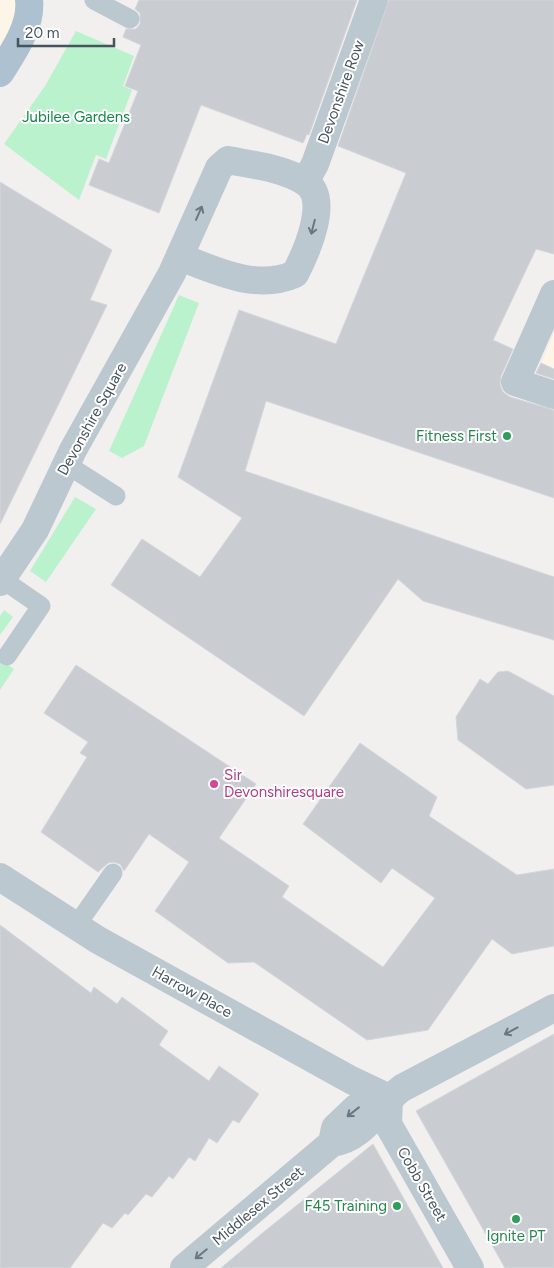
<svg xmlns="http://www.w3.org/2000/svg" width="554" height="1268" font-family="Figtree,sans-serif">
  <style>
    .commercial { fill: #fdf6e8 }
    .green { fill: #bbf2ce }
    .building { fill: #c9cdd2; stroke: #d3d6db }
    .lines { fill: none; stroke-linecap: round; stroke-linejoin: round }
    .service { stroke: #bcc8cf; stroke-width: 19 }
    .pedestrian { stroke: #bcc8cf; stroke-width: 28 }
    .minor { stroke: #bcc8cf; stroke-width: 28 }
    .tertiary { stroke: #bcc8cf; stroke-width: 28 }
    .primary { stroke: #adc1d0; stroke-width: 28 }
    .oneway { stroke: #697780 }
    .leisure-dot { fill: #2e9e5b; stroke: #fff; stroke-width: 2 }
    .hotel-dot { fill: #d1479c; stroke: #fff; stroke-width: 2 }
    .labels { text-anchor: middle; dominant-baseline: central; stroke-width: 4; stroke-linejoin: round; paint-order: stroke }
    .street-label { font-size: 15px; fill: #46545e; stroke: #fff }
    .park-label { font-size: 15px; fill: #118645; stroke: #fff }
    .leisure-label { font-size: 15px; fill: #27864d; stroke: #fff; text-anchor: end }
    .hotel-label { font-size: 15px; fill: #b23c85; stroke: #fff; text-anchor: start }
  </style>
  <rect width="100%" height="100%" fill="#f2efef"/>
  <g class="commercial">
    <polygon points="0,0 24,0 0,55"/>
    <polygon points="554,333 554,373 539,369"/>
  </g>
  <g class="green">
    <polygon points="76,31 134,56 123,86 132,90 106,159 96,155 79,200 4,144 45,86"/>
    <polygon points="179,295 199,303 144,446 122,458 109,451"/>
    <polygon points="75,497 96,509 46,582 30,571"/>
    <polygon points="4,610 13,617 0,635 0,616"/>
    <polygon points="0,659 14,669 0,690"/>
  </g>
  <g class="building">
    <polygon points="139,0 357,0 309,135 307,134 303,143 201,105 159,213 89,185 99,159 109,163 138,91 125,86 141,45 123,37 126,29 136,29 140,24 140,13 135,9"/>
    <polygon points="389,0 554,0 554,254 536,249 493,340 513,349 501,376 500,385 503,392 510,397 554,410 554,498 266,401 245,471 554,577 554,640 423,601 398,579 304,716 111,585 142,539 200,577 242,518 178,477 239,310 336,344 406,173 338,146"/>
    <polygon points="0,182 112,250 90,300 107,305 0,524"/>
    <polygon points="541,363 554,369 554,379 536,373"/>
    <polygon points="76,665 256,784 219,838 289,886 282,897 383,967 435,898 392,868 381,883 303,824 360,743 437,797 429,816 517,875 554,869 554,946 512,954 492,939 428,1030 367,1040 254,962 228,963 155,911 189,862 149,834 124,871 120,864 113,862 108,863 98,872 41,832 87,757 80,753 88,742 44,713"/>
    <polygon points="508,671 554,696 554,785 526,789 458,740 456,717 480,679 488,684 498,672"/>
    <polygon points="0,925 91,993 94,987 117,1004 122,997 168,1031 159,1045 209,1081 219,1066 259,1094 239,1123 233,1120 217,1143 209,1138 195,1161 189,1157 173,1179 169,1176 152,1197 146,1194 128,1215 125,1213 112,1228 103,1223 70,1268 0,1268"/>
    <polygon points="554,1034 554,1268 505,1268 416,1111"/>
    <polygon points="373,1144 443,1268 221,1268 260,1235"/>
  </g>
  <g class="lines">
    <g class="service">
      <polyline points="94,0 130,19"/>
      <polyline points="66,464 116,496"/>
      <polyline points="2,579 41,606 7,656"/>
      <polyline points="76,926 113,873"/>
    </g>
    <polyline class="pedestrian" points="305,182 315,164 374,0"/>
    <g class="minor">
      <polyline points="554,294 515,382 554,395"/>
      <path d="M0,582L35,530L73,450L172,273L219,168L228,160C253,165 283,168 305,182C331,198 306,253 295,274C257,291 216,271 180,257"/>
      <polyline points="0,877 98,940 351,1080 389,1098 388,1124 470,1268"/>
    </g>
    <g class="tertiary">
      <polyline points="332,1143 335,1128 356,1108 389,1098"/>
      <path d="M184,1268L332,1143C366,1138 377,1106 402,1088L554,1008"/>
    </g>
    <path class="primary" d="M0,73C13,52 32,26 29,0"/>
  </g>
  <defs><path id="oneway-shaft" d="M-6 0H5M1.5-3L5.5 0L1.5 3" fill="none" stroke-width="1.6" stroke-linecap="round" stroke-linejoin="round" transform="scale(1.25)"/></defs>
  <g class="oneway">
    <use href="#oneway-shaft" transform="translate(199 213) rotate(-66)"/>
    <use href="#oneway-shaft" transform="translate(313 227) rotate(104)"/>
    <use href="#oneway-shaft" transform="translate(511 1031) rotate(152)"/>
    <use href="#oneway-shaft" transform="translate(353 1112) rotate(142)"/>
    <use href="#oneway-shaft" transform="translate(201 1254) rotate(141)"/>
  </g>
  <g class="leisure-dot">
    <circle cx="507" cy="436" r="5"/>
    <circle cx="397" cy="1206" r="5"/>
    <circle cx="516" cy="1219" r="5"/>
  </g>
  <circle class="hotel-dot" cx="214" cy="784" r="5"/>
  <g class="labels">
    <g class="street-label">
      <text transform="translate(341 92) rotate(-70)">Devonshire Row</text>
      <text transform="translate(92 419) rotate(-61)">Devonshire Square</text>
      <text transform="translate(192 992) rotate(29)">Harrow Place</text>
      <text transform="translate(422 1184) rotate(60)">Cobb Street</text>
      <text transform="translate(258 1206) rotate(-40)">Middlesex Street</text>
    </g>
    <g class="park-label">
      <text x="76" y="117">Jubilee Gardens</text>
    </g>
    <g class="leisure-label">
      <text x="497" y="436">Fitness First</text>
      <text x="387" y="1206">F45 Training</text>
      <text x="516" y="1236" text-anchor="middle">Ignite PT</text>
    </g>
    <g class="hotel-label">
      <text x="224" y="775">Sir<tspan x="224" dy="17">Devonshiresquare</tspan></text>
    </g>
  </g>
  <path d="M18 38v8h96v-8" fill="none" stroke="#46545e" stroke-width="2.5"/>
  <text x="25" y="38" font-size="15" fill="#46545e" stroke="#ffffff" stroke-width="4" paint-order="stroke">20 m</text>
</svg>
